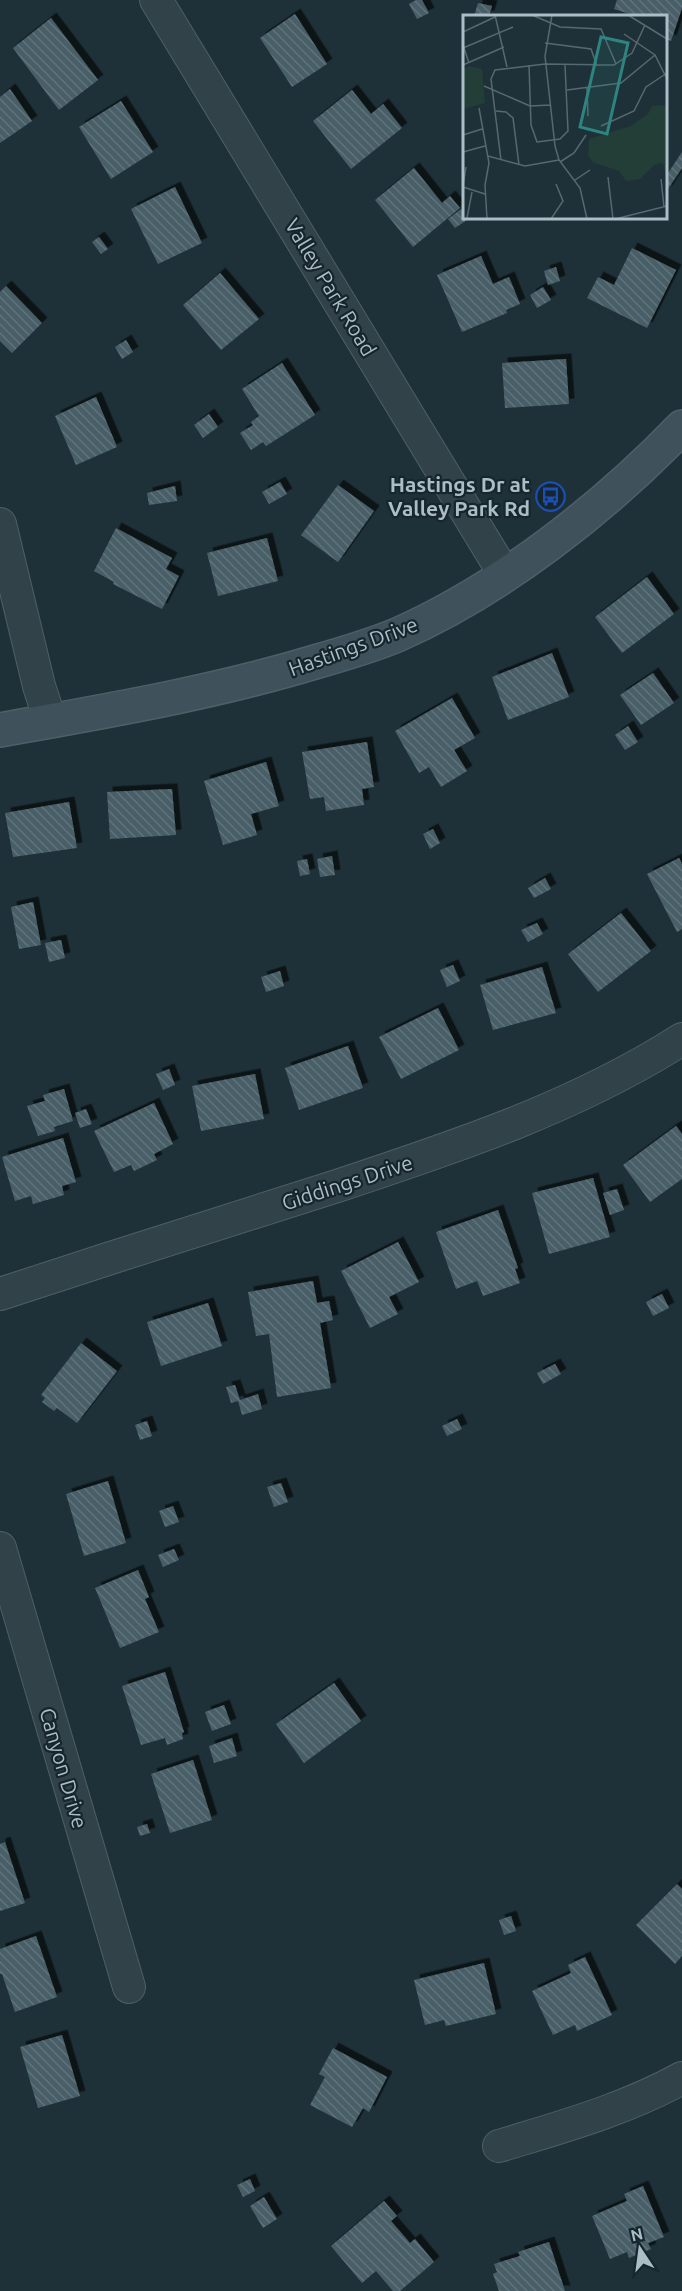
<svg xmlns="http://www.w3.org/2000/svg" width="682" height="2291" font-family="Ubuntu,sans-serif">
  <style>
    .building { fill: url(#building-back-hatch); filter: url(#shadow) }
    .lines { fill: none; stroke-linecap: round; stroke-linejoin: round }
    .street-casing { stroke: #4f5f67; stroke-width: 34 }
    .secondary-casing { stroke: #4f5f67; stroke-width: 36 }
    .street { stroke: #324249; stroke-width: 32 }
    .secondary { stroke: #3f525c; stroke-width: 33 }
    .labels { text-anchor: middle; dominant-baseline: central; stroke-width: 4.5; stroke-linejoin: round; paint-order: stroke }
    .street-label { font-size: 21px; fill: #abbdc6; stroke: #17262d }
    .poi-label { font-size: 21px; font-weight: bold; fill: #abbdc6; stroke: #17262d; text-anchor: end }
    .inset-road { fill: none; stroke: #566971; stroke-width: 1.5 }
    .view { fill: #2e8480; fill-opacity: 0.15; stroke: #2e8480; stroke-width: 3 }
    .inset-edge { fill: none; stroke: #abbdc6; stroke-width: 3 }
  </style>
  <defs>
    <pattern id="building-back-hatch" width="6" height="6" patternUnits="userSpaceOnUse" patternTransform="scale(1.5)"><rect width="6" height="6" fill="#495e68"/><path d="M-1 5l2 2M0 0l6 6M5-1l2 2" fill="none" stroke="#61737c"/></pattern>
    <filter id="shadow"><feDropShadow dx="5.5" dy="-5.5" stdDeviation="0" flood-color="#0009"/></filter>
  </defs>
  <rect width="100%" height="100%" fill="#1e3138"/>
  <g class="building">
    <polygon points="416,0 422,0 429,13 417,19 409,4"/>
    <polygon points="617,0 682,0 682,8 671,41 666,39 666,16 636,16 614,9"/>
    <polygon points="478,3 492,6 489,16 474,16"/>
    <polygon points="295,14 327,64 292,87 260,38"/>
    <polygon points="51,18 98,80 59,110 13,48"/>
    <polygon points="10,89 32,121 0,143 0,97"/>
    <polygon points="352,90 371,114 383,104 402,128 351,169 313,121"/>
    <polygon points="121,101 153,152 111,179 79,127"/>
    <polygon points="682,152 682,168 666,192 666,176"/>
    <polygon points="414,168 442,203 450,196 460,208 413,247 375,200"/>
    <polygon points="175,187 202,243 158,264 131,209"/>
    <polygon points="461,209 464,218 470,218 455,228 448,219"/>
    <polygon points="99,237 108,249 101,254 92,242"/>
    <polygon points="632,248 676,270 647,328 587,298 598,277 614,285"/>
    <polygon points="481,256 493,284 509,277 520,304 506,310 507,313 462,332 437,275"/>
    <polygon points="556,267 560,281 548,285 544,271"/>
    <polygon points="220,273 259,319 221,350 183,305"/>
    <polygon points="6,286 42,323 12,353 0,341 0,292"/>
    <polygon points="543,287 551,300 537,308 530,295"/>
    <polygon points="126,340 133,352 122,359 115,347"/>
    <polygon points="566,359 569,404 505,408 502,363"/>
    <polygon points="282,363 315,415 266,446 263,442 251,450 240,433 253,425 251,422 259,416 242,389"/>
    <polygon points="96,397 117,447 76,465 55,416"/>
    <polygon points="209,414 218,427 203,438 194,425"/>
    <polygon points="280,482 287,494 269,504 262,492"/>
    <polygon points="338,485 374,511 338,562 301,535"/>
    <polygon points="175,486 177,501 149,505 147,493"/>
    <polygon points="116,528 172,558 166,569 179,576 162,609 113,584 114,582 94,571"/>
    <polygon points="267,538 278,581 218,596 207,553"/>
    <polygon points="647,577 674,614 622,653 595,617"/>
    <polygon points="552,653 569,697 508,720 492,677"/>
    <polygon points="653,673 674,703 641,725 620,695"/>
    <polygon points="452,698 475,738 454,750 467,771 441,787 429,767 419,773 395,731"/>
    <polygon points="628,726 638,742 625,750 615,735"/>
    <polygon points="367,742 374,787 362,789 364,805 326,811 324,797 310,799 302,752"/>
    <polygon points="266,762 279,806 251,814 257,835 223,845 204,781"/>
    <polygon points="172,789 176,835 110,839 107,792"/>
    <polygon points="69,802 77,848 13,857 5,813"/>
    <polygon points="433,829 440,843 430,849 423,834"/>
    <polygon points="332,856 335,875 320,877 317,859"/>
    <polygon points="679,858 682,864 682,929 677,932 647,874"/>
    <polygon points="307,859 310,874 300,876 297,861"/>
    <polygon points="545,878 551,889 534,898 528,888"/>
    <polygon points="33,902 41,945 19,949 11,907"/>
    <polygon points="621,913 651,951 598,992 568,954"/>
    <polygon points="537,923 543,934 528,942 521,930"/>
    <polygon points="61,940 65,958 49,962 45,943"/>
    <polygon points="453,965 460,981 447,987 440,970"/>
    <polygon points="542,967 556,1013 493,1030 480,985"/>
    <polygon points="280,971 284,986 266,992 261,977"/>
    <polygon points="438,1008 459,1050 401,1079 379,1037"/>
    <polygon points="348,1046 363,1088 299,1110 285,1068"/>
    <polygon points="169,1069 175,1085 163,1090 156,1074"/>
    <polygon points="255,1074 264,1119 201,1131 192,1086"/>
    <polygon points="64,1089 73,1121 54,1127 55,1131 38,1136 27,1106 45,1101 43,1095"/>
    <polygon points="154,1103 173,1144 154,1154 157,1160 134,1171 131,1165 114,1172 94,1131"/>
    <polygon points="86,1109 92,1124 80,1128 75,1113"/>
    <polygon points="676,1126 682,1134 682,1179 650,1202 623,1165"/>
    <polygon points="63,1138 76,1182 62,1186 64,1195 33,1204 31,1196 15,1201 2,1157"/>
    <polygon points="593,1178 610,1237 549,1254 532,1193"/>
    <polygon points="617,1189 624,1210 610,1215 603,1193"/>
    <polygon points="498,1210 518,1268 515,1269 520,1283 483,1296 477,1281 456,1289 436,1232"/>
    <polygon points="398,1242 419,1282 389,1297 398,1314 370,1328 341,1271"/>
    <polygon points="313,1281 317,1303 329,1301 333,1320 320,1323 331,1388 277,1397 269,1334 256,1336 248,1292"/>
    <polygon points="662,1294 669,1308 653,1316 646,1302"/>
    <polygon points="208,1303 222,1346 161,1366 147,1322"/>
    <polygon points="81,1343 117,1371 77,1423 57,1408 54,1411 42,1402 45,1398 41,1395"/>
    <polygon points="555,1364 561,1374 543,1384 537,1373"/>
    <polygon points="235,1385 240,1400 258,1394 262,1409 242,1415 238,1401 231,1403 226,1387"/>
    <polygon points="457,1419 462,1429 447,1436 442,1426"/>
    <polygon points="147,1421 152,1436 140,1440 135,1425"/>
    <polygon points="108,1481 126,1543 84,1556 66,1494"/>
    <polygon points="281,1483 288,1502 274,1507 267,1487"/>
    <polygon points="173,1506 179,1522 165,1527 159,1511"/>
    <polygon points="174,1549 179,1560 163,1567 158,1555"/>
    <polygon points="138,1570 149,1597 145,1599 159,1632 120,1648 95,1588"/>
    <polygon points="165,1672 184,1732 182,1733 183,1739 167,1745 165,1738 141,1745 122,1686"/>
    <polygon points="334,1683 361,1721 304,1763 276,1724"/>
    <polygon points="224,1705 231,1724 212,1731 205,1712"/>
    <polygon points="232,1738 237,1756 214,1763 209,1746"/>
    <polygon points="193,1760 212,1820 170,1833 151,1774"/>
    <polygon points="147,1824 150,1833 140,1836 137,1827"/>
    <polygon points="5,1842 25,1903 0,1911 0,1844"/>
    <polygon points="677,1884 682,1889 682,1956 675,1964 636,1925"/>
    <polygon points="511,1916 516,1931 504,1935 499,1920"/>
    <polygon points="36,1936 57,1997 15,2012 2,1974 0,1974 0,1949"/>
    <polygon points="585,1957 612,2015 577,2031 575,2025 553,2035 532,1991 571,1973 568,1965"/>
    <polygon points="484,1963 496,2014 446,2026 444,2020 425,2025 414,1980"/>
    <polygon points="62,2035 80,2096 38,2108 20,2047"/>
    <polygon points="333,2048 387,2077 369,2112 363,2108 352,2127 310,2105 325,2077 319,2074"/>
    <polygon points="250,2179 255,2191 243,2197 237,2185"/>
    <polygon points="643,2186 664,2237 648,2243 651,2249 629,2258 627,2252 610,2259 592,2216 627,2201 624,2194"/>
    <polygon points="264,2197 277,2219 263,2228 250,2206"/>
    <polygon points="384,2201 397,2216 391,2221 410,2243 415,2239 434,2262 400,2291 393,2291 376,2271 362,2283 331,2246"/>
    <polygon points="549,2242 565,2291 499,2291 493,2274 497,2272 494,2264 520,2256 518,2252"/>
  </g>
  <g class="lines">
    <defs>
      <g id="street">
        <polyline points="156,0 505,575"/>
        <polyline points="0,524 39,686 50,720"/>
        <path d="M0,1294C112,1257 224,1222 337,1186C455,1147 576,1107 682,1039"/>
        <polyline points="0,1548 129,1987"/>
        <path d="M499,2146C561,2127 624,2110 682,2078"/>
      </g>
      <path id="secondary" d="M0,730C106,711 212,693 315,662C343,654 371,646 397,635C501,589 604,508 682,427"/>
    </defs>
    <use href="#street" class="street-casing"/>
    <use href="#secondary" class="secondary-casing"/>
    <use href="#street" class="street"/>
    <use href="#secondary" class="secondary"/>
  </g>
  <defs>
    <symbol id="bus-ring" viewBox="-11 -11 22 22"><circle r="9.5" fill="#17262d" stroke="#1a4fb4" stroke-width="1.5"/><path d="M-5-6H5V4H4V6H2V4H-2V6H-4V4H-5ZM-3.5-4V0h7V-4ZM-3.5 1.2v1.5H-2V1.2ZM2 1.2v1.5H3.5V1.2Z" fill="#1a4fb4"/></symbol>
  </defs>
  <g fill-rule="evenodd">
    <use href="#bus-ring" x="534" y="480" width="33" height="33"/>
  </g>
  <g class="labels">
    <g class="street-label">
      <text transform="translate(331 287) rotate(59)">Valley Park Road</text>
      <text transform="translate(353 646) rotate(-20)">Hastings Drive</text>
      <text transform="translate(347 1182) rotate(-18)">Giddings Drive</text>
      <text transform="translate(64 1768) rotate(74)">Canyon Drive</text>
    </g>
    <g class="poi-label">
      <text x="530" y="484">Hastings Dr at<tspan x="530" dy="24">Valley Park Rd</tspan></text>
    </g>
  </g>
  <g transform="translate(463 15)">
    <rect width="204" height="204" fill="#1e3138"/>
    <path d="M6,51L19,54L22,88L0,94V54ZM204,90V164L200,148L191,150L177,164L163,166L156,156L129,147L125,140L126,124L168,111L185,99L189,91Z" fill="#233d37"/>
    <path class="inset-road" d="M32,0L44,52M69,0L97,12L138,14L153,49M89,0L82,41L92,131L96,145L117,173L124,204M165,0L204,24M0,17L32,2M161,19L192,40L204,64M82,28L128,34L134,51M0,30L6,48M0,33L50,12M0,50L41,32M66,50L68,110L74,127L97,124L105,116L102,50M21,71L67,91L87,90M124,73L125,101M104,75L158,68L192,40M16,93L26,148L22,170L24,204M33,96L43,97L50,103L56,150M138,111L171,96L183,72L204,58M0,120L19,114M0,137L22,131M25,141L62,151L96,145M38,145L28,64L32,55L82,49L151,50L169,38L182,10M97,147L111,138L123,120M145,162L150,204M198,164L201,192M112,165L127,155M0,171L3,152M0,172L22,179M4,203L9,177M88,204L100,186L93,169M152,204L204,191"/>
    <path class="view" d="M138,22L165,28L144,119L117,112Z"/>
    <rect width="204" height="204" class="inset-edge"/>
  </g>
  <g transform="translate(640 2249) rotate(347)" stroke="#17262d" stroke-width="4.5" paint-order="stroke">
  <path d="M0-4.5L10 22L0 15L-10 22Z" fill="#abbdc6"/>
  <text y="-9" font-size="16" font-weight="bold" text-anchor="middle" fill="#abbdc6">N</text>
  </g>
</svg>
